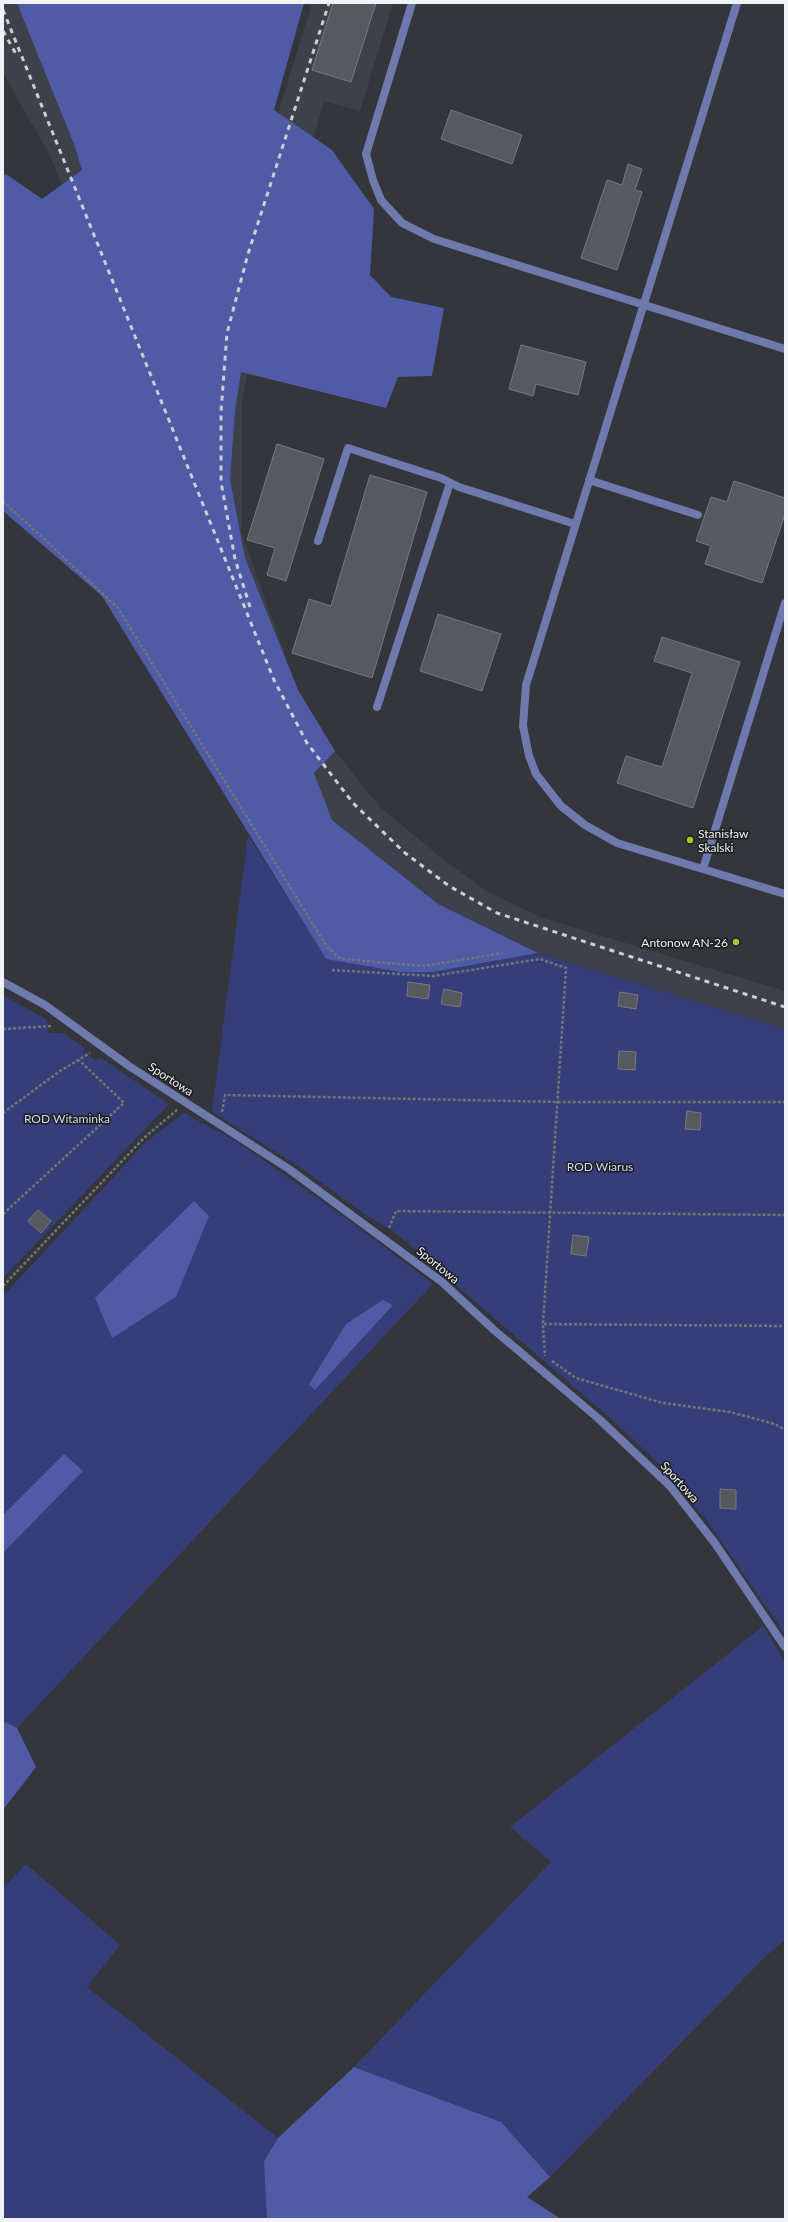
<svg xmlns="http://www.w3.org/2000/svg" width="788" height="2222" font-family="Lato,sans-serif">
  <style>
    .built { fill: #3e404a }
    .green { fill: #353e78 }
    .forest { fill: #505ba7 }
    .building { fill: #58595f; stroke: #77797f }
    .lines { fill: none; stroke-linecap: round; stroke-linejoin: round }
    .path { stroke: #727478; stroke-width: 2.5; stroke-dasharray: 3 2; stroke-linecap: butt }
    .lane { stroke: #6e79ad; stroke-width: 8 }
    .street { stroke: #6e79ad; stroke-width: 8 }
    .rail { stroke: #cdced1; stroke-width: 3; stroke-dasharray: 5 5; stroke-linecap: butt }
    .poi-dot { fill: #9eca2e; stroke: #1d1d20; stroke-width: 1.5 }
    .labels { text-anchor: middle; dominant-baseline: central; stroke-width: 3; stroke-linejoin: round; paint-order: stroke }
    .poi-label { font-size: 12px; fill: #f2f3f6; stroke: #1d1d20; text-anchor: start }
    .street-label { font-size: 12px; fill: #f2f3f6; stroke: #1d1d20 }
    .park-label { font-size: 12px; fill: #d4daef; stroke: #1d1d20 }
  </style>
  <rect width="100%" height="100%" fill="#34363b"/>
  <polygon class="built" points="3,3 17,3 244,223 312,3 393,3 360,111 324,101 253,344 241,408 241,532 298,690 335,751 380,807 439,856 488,892 543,918 785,991 785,1029 538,953 438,904 332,820 236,616 50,156 3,73"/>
  <g class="green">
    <polygon points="248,835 326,959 433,972 538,953 785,1029 785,1634 708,1522 656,1461 617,1424 392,1230 370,1218 297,1165 212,1112"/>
    <polygon points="3,995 47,1020 49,1033 64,1033 86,1049 82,1051 95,1060 101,1058 169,1104 3,1278"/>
    <polygon points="184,1113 236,1141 343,1216 433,1284 17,1728 3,1721 3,1553 82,1471 64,1454 3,1515 3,1296 147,1141"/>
    <polygon points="763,1626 785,1661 785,1940 766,1956 550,2177 501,2122 354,2067 551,1862 510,1827"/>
    <polygon points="26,1864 120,1945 87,1987 278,2138 264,2161 267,2219 3,2219 3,1888"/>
  </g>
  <g class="forest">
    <polygon points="17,3 304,3 274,110 332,150 374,209 370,275 391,297 444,308 432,376 398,377 386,408 241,372 235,411 230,480 245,558 298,690 335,751 314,773 332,820 438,904 538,953 433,972 401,972 326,959 102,596 3,511 3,175 6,174 42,199 82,170 74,144"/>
    <polygon points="194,1201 209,1216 176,1297 112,1338 95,1298"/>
    <polygon points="383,1300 393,1305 315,1390 309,1384 346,1324"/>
    <polygon points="64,1454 83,1471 3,1553 3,1515"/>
    <polygon points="3,1721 17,1728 36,1767 3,1810"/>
    <polygon points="354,2067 501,2122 550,2177 527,2197 561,2219 267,2219 264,2161 278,2138"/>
  </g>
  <g class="building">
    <polygon points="333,3 376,3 351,82 312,70"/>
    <polygon points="451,110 522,135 512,164 441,139"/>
    <polygon points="628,164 642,169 635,190 642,192 617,270 581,258 607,180 622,185"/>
    <polygon points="521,345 586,362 578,395 536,384 533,396 509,389"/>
    <polygon points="277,444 324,459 286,581 267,575 275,548 247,540"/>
    <polygon points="370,475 427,492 372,678 292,653 309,599 331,606"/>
    <polygon points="734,481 785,498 785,514 762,583 705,564 711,546 696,541 711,497 727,502"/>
    <polygon points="438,614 501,634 482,691 420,671"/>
    <polygon points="662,637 740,662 693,808 617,783 626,756 662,767 692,673 654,661"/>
    <polygon points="408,982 430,985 428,999 407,996"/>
    <polygon points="444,989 462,993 460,1007 441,1004"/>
    <polygon points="620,992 638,995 636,1009 618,1006"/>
    <polygon points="619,1051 636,1052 635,1070 618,1069"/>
    <polygon points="687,1111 701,1113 700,1130 685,1129"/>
    <polygon points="38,1210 51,1221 41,1233 28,1221"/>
    <polygon points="573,1235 589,1237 586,1256 571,1254"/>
    <polygon points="720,1489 736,1490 736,1509 720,1508"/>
  </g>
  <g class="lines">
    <g class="path">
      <polyline points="3,501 118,608 327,947 341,959 424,966 502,953"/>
      <polyline points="332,970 433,976 540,959 566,968 543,1324 545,1356"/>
      <polyline points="3,1029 52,1026"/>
      <polyline points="222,1112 225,1095 559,1102 785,1102"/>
      <polyline points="3,1113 60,1071 90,1053"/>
      <polyline points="3,1214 124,1103 79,1060"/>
      <polyline points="389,1228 396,1211 785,1215"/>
      <polyline points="3,1286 145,1137 177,1110"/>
      <polyline points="544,1324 785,1326"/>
      <polyline points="552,1361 576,1378 663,1403 730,1412 775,1424 785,1430"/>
    </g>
    <g class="lane">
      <polyline points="589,480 698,515"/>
      <polyline points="318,541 348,448 441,478 459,487 575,524"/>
      <polyline points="377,707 450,483"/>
    </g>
    <g class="street">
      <polyline points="412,3 366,154 373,180 381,200 402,223 434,239 785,349"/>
      <polyline points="737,3 526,685 523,726 529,756 536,774 561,806 585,825 617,843 785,894"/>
      <polyline points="703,869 785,603"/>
      <polyline points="3,982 45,1005 129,1066 289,1169 442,1282 494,1330 599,1419 670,1486 714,1542 785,1647"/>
    </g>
    <g class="rail">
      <polyline points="3,10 274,680 307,743 353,803 405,853 449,886 497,913 785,1007"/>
      <polyline points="3,31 16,54"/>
      <polyline points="250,607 235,559 221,482 221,412 227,333 248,254 329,3"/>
    </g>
  </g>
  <g class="poi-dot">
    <circle cx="690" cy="840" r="4"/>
    <circle cx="736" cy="942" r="4"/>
  </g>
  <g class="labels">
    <g class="poi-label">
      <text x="698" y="833">Stanisław<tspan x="698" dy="14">Skalski</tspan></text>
      <text x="728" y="942" text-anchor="end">Antonow AN-26</text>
    </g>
    <g class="street-label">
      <text transform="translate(171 1079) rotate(33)">Sportowa</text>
      <text transform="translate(438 1265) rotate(39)">Sportowa</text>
      <text transform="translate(680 1482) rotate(48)">Sportowa</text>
    </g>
    <g class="park-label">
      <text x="67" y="1118">ROD Witaminka</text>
      <text x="600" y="1166">ROD Wiarus</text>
    </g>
  </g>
  <rect width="788" height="2222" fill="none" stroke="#f2f3f6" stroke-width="8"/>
</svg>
